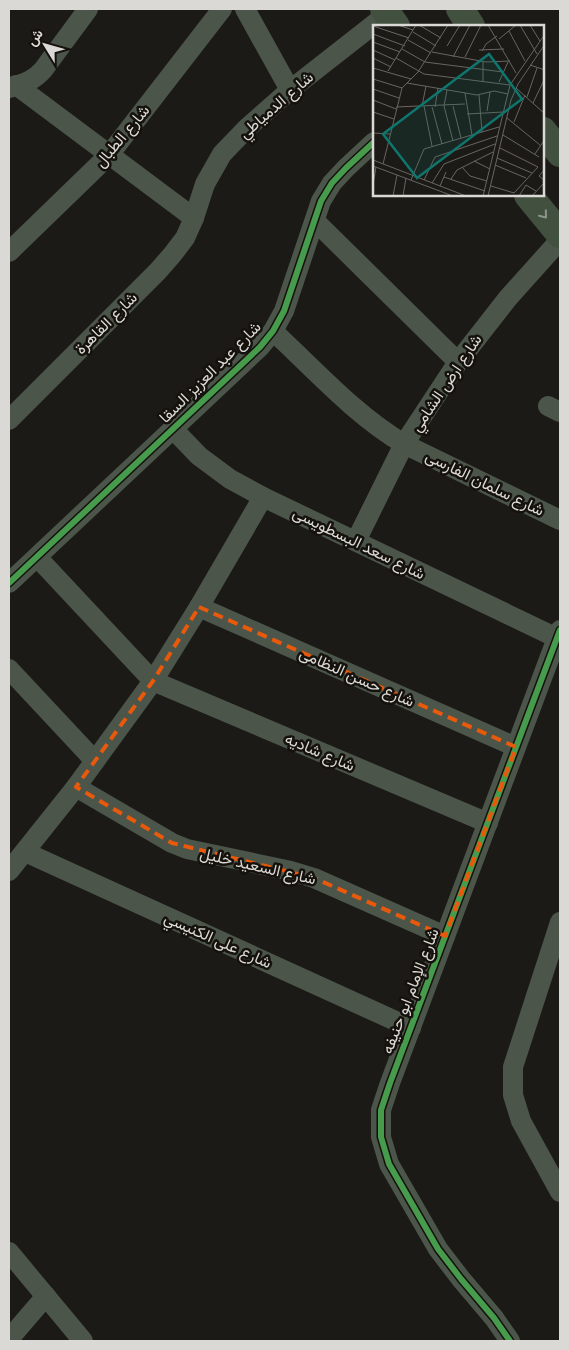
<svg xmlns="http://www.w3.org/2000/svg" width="569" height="1350" font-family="'Roboto Serif',Vazirmatn,serif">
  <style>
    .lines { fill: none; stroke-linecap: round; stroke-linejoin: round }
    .street { stroke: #4b5549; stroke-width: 20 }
    .secondary { stroke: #425040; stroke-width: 28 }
    .cycleway-casing { stroke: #15110d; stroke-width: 9 }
    .cycleway { stroke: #469c4c; stroke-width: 6 }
    .oneway { stroke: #8e948a }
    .marked { fill: none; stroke: #e8590c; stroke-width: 4; stroke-dasharray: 10 6; stroke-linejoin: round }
    .labels { text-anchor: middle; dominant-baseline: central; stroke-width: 5; stroke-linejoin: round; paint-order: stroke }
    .street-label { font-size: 16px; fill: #dbd9d5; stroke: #15110d }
    .inset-road { fill: none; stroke: #686663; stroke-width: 1 }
    .view { fill: #0f766e; fill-opacity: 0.15; stroke: #0f766e; stroke-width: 2.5 }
    .inset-edge { fill: none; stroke: #dbd9d5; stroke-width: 2.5 }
  </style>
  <rect width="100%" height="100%" fill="#1c1a17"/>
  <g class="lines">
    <g class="street">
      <polyline points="245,9 290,90"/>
      <polyline points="16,85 194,218"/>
      <path d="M9,88C24,83 32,82 43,70L88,9"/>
      <polyline points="315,221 458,362"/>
      <polyline points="9,252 109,155 222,9"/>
      <path d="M273,331C315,370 355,415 404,444L560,520"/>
      <polyline points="548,406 560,412"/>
      <polyline points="9,420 158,271 172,255 185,238 194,218 205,184 222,154 247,128 290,90 387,14"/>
      <polyline points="173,429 199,456 230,479 263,497 557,638"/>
      <polyline points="356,541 404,444 458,362 508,298 560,240"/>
      <polyline points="37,557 153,681 488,823"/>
      <polyline points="9,583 260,347 273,331 284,311 321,201 332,183 346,168 374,142"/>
      <polyline points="199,607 516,747"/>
      <polyline points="9,669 95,761"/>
      <polyline points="76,787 172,843 187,849 291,871 314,878 445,936"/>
      <polyline points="25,852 411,1028"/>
      <polyline points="9,871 76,787 153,681 199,607 263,497"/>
      <polyline points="560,922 513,1067 513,1095 521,1121 560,1192"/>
      <polyline points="9,1252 83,1341"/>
      <polyline points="9,1339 46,1296"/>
      <polyline points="510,1341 494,1318 461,1279 438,1249 389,1164 381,1137 381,1110 390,1083 560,630"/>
    </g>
    <g class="secondary">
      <polyline points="384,9 396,26"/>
      <polyline points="460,9 471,26"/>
      <polyline points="543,131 560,153"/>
      <polyline points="528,195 560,234"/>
    </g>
    <defs>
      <g id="cycleway">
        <polyline points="9,583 260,347 273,331 284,311 321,201 332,183 346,168 374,142"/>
        <polyline points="510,1341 494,1318 461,1279 438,1249 389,1164 381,1137 381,1110 390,1083 560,630"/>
      </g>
    </defs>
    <use href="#cycleway" class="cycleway-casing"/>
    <use href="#cycleway" class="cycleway"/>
  </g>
  <defs><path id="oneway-chevron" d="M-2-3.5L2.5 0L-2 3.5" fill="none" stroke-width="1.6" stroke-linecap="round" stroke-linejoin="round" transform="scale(1.25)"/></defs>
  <use class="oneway" href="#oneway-chevron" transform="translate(544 215) rotate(51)"/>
  <path class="marked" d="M199,607L516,747L445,936L314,878L172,843L76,787L153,681Z"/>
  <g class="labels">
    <g class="street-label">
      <text transform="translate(276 105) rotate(-41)">شارع الدمياطي</text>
      <text transform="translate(122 136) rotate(-50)">شارع الطبال</text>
      <text transform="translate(106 323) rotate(-45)">شارع القاهرة</text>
      <text transform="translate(210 372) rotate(-45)">شارع عبد العزيز السقا</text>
      <text transform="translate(446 383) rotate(-56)">شارع ارض الشامي</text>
      <text transform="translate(485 483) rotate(26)">شارع سلمان الفارسى</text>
      <text transform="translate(359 543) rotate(26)">شارع سعد البسطويسى</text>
      <text transform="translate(357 677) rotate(24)">شارع حسن النظامى</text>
      <text transform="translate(320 752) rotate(23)">شارع شاديه</text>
      <text transform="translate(258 866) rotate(13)">شارع السعيد خليل</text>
      <text transform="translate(218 940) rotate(24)">شارع على الكنيسي</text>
      <text transform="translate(410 991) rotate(-69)">شارع الإمام ابو حنيفه</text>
    </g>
  </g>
  <g transform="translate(373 25)">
    <rect width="171" height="171" fill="#1c1a17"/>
    <path class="inset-road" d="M25,0L40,5M46,0L68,13M115,0L143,48M147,0L164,29M157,0L167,16M0,1L36,13M136,6L152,36M40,7L63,21M0,9L32,21M126,14L143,0M35,15L58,28M0,17L27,27M74,21L87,0M29,24L52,37L130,47M0,25L22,35M106,25L131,24M109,26L113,19L124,11M59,27L113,37L137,36M80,32L97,0M92,32L108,0M0,33L18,42M23,33L51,49L137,60M110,36V57M157,40L172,45M0,43L38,54M15,46L43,0M0,54L29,63M126,57L135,37M34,58L104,70L121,66L135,69M143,63L172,89M0,64L26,73M74,65L71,81L80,116M92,68L99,110M106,70L109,107M154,72L164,43M0,75L23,84M160,78L172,53M49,81L53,61M51,81L59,121M80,81L88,113M23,82L92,79M59,82L69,119M62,82L65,63M114,86L117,67M0,87L21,94M94,89L130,87M134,93L167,120M141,97L152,70M0,108L17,109M130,110L166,132M162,129L172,114M124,133L159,148M0,135L93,171M101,136L117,144M10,139L29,63L45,47L75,0M122,140L153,153M0,141L80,171M89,142L97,151L114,156M172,144L166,151L172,156M71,152L112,166M78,154L84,145L120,127M38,155L51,124L126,102M51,155L62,132L124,111M59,158L71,139L122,119M0,160L3,142M67,161L73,147M118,161L141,168L165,142L127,123M20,171L24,150M30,171L33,153M110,171L137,60L172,9M115,171L138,75L145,59L172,19M146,171L153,160L163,166M159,171L172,157"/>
    <path class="view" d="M116,29L149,74L44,153L10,109Z"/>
    <rect width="171" height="171" class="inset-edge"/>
  </g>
  <rect width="569" height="1350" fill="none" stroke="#dbd9d5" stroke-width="20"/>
  <g transform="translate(45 45) rotate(307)" stroke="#15110d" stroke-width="4" paint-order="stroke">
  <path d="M0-4L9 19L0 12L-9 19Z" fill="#dbd9d5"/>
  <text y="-8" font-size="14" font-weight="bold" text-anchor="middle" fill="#dbd9d5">ش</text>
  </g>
</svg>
